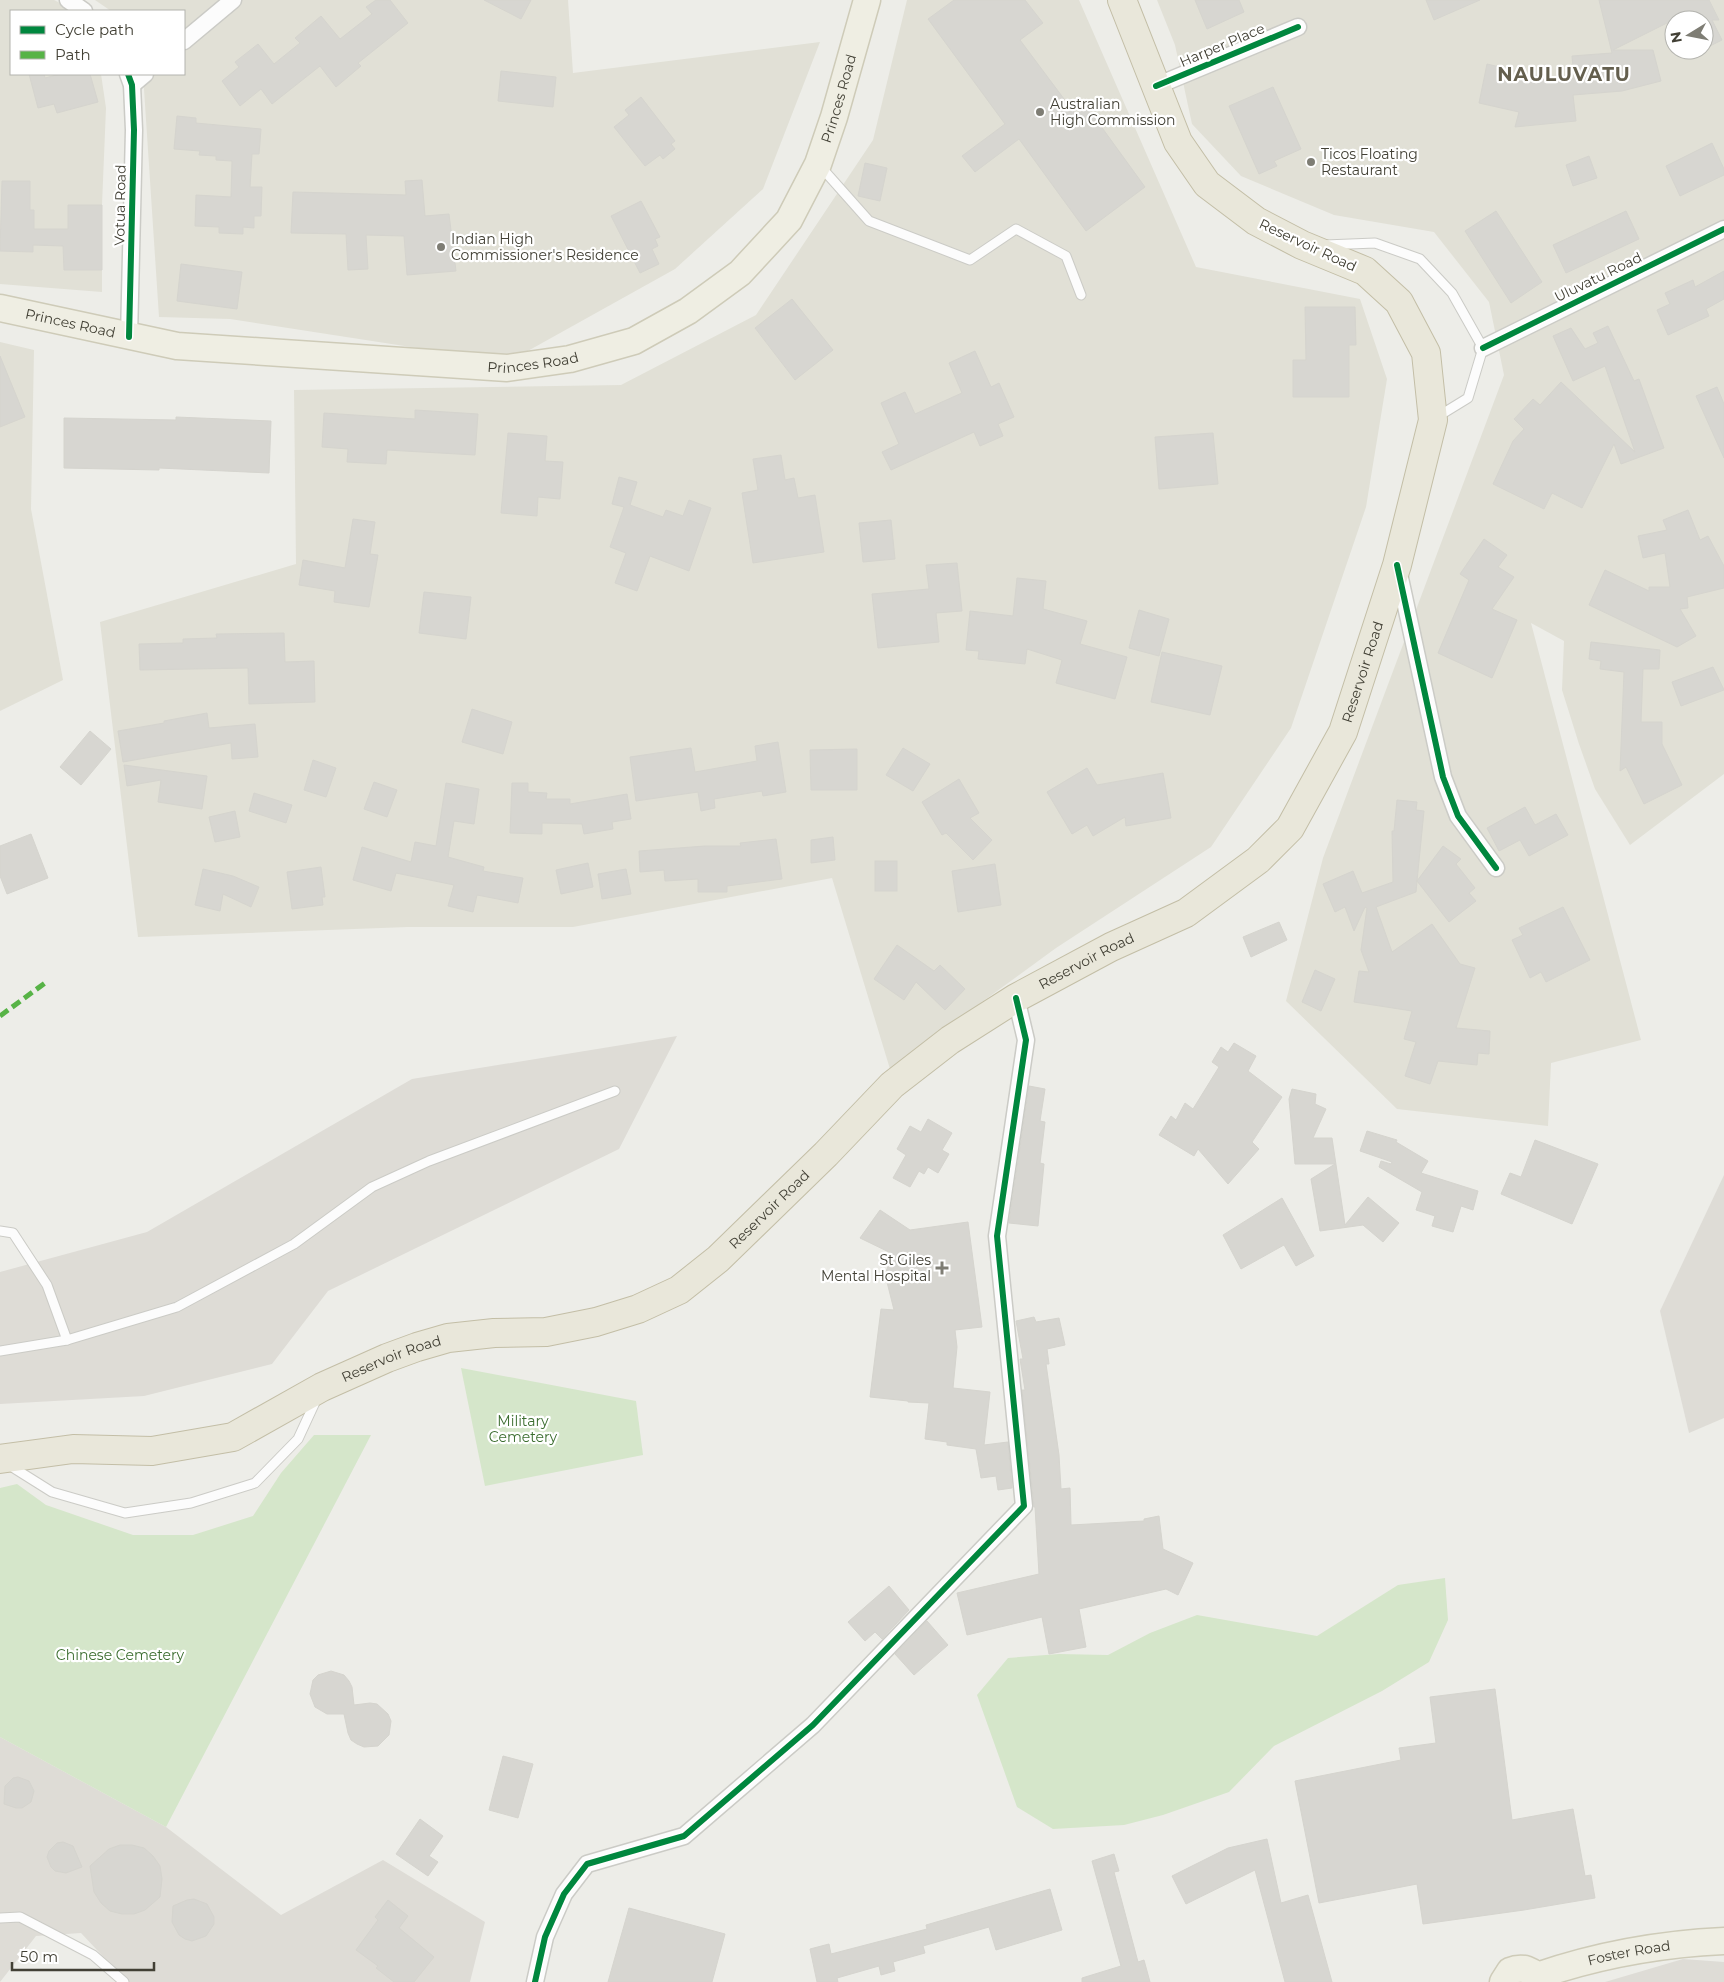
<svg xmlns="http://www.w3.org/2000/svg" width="1724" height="1982" font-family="Montserrat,sans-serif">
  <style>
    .residential { fill: #e1e0d6; fill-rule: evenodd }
    .industrial { fill: #dedcd6 }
    .green { fill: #d5e6ca }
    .building { fill: #d7d6d1; stroke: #d5d4ce }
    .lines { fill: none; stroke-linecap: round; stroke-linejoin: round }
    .lane-casing { stroke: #cbcbc6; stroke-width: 11 }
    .street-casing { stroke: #cbcbc6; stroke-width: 19 }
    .primary-casing { stroke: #cecbb8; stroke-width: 29 }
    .highway-casing { stroke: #c3bea6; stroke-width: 30 }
    .lane { stroke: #fcfcfc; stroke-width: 9 }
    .street { stroke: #fcfcfc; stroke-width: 16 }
    .primary { stroke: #efeee3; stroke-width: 26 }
    .highway { stroke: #e9e7da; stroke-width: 28 }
    .quiet { stroke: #57b346; stroke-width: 5; stroke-dasharray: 10 5; stroke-linecap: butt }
    .cycleway-casing { stroke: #fff; stroke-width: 9 }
    .cycleway { stroke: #00873e; stroke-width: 6 }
    .poi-dot { fill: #7e7d74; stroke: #fff; stroke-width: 2 }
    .labels { text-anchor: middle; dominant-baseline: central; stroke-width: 4.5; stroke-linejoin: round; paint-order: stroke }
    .street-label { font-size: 14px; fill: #424035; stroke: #fff }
    .poi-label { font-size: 14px; fill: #424035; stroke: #fff; text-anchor: start }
    .park-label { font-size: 14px; fill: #3b6d2f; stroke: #fff }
    .district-label { font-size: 19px; font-weight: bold; letter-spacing: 1px; fill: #645f4e; stroke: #fff }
  </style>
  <rect width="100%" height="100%" fill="#edede8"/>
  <g class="residential">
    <polygon points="0,0 54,0 76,11 11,11 11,74 101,74 106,108 102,205 102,292 0,284"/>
    <polygon points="95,0 568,0 573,73 820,42 763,189 675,269 508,362 230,319 159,317 143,74 184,74 184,11 111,11"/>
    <polygon points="907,0 1079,0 1196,267 1360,299 1387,379 1366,507 1291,728 1211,847 1056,948 890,1069 832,878 573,927 408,927 138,937 100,622 296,564 294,390 621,385 756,315 873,140"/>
    <path d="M1157,0H1724V774L1630,845L1595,789L1579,744L1562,690L1564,641L1531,623L1641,1040L1551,1063L1548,1126L1397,1109L1286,1001L1323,858L1504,375L1489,302L1434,232L1334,215L1241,176L1192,124L1175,45ZM1674,20H1704V50H1674Z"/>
    <polygon points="0,342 34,350 31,509 63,680 0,711"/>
  </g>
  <g class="industrial">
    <polygon points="677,1036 619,1149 328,1291 272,1364 144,1396 0,1404 0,1272 147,1232 412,1079"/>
    <polygon points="1724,1175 1724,1418 1689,1433 1660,1311"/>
    <polygon points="0,1737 166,1827 281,1915 383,1860 485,1922 470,1982 127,1982 81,1933 36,1936 0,1982"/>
    <polygon points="1683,1959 1724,1962 1724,1982 1605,1982"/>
  </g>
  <g class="green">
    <polygon points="461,1368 636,1401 643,1455 485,1486"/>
    <polygon points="314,1435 371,1435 166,1827 0,1737 0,1488 17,1484 46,1505 133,1535 193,1535 253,1516 281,1473"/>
    <polygon points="1445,1578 1448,1620 1429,1662 1382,1691 1274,1746 1229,1792 1163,1815 1124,1825 1053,1829 1017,1807 977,1695 1008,1658 1059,1654 1108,1655 1150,1633 1197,1615 1317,1636 1398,1585"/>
  </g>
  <g class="building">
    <polygon points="376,0 390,0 408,23 358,63 361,66 336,87 320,66 272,104 261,89 240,106 222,81 239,67 235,62 258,44 274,64 300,43 295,38 321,16 340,39 372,14 366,7"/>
    <polygon points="484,0 531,0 521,19"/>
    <polygon points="954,0 1025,0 1043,23 1020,40 1076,115 1087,107 1145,187 1086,231 1019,139 975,172 962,156 1005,124 928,19"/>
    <polygon points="1195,0 1239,0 1244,12 1207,29"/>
    <polygon points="1426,0 1480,0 1434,20"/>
    <polygon points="1599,0 1709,0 1719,20 1712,20 1722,40 1704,49 1704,20 1678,20 1677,18 1613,50 1653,50 1661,81 1622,91 1573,95 1576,121 1515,127 1519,112 1479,103 1487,64 1555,80 1574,78 1572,56 1612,53"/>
    <polygon points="501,71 556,77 553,107 498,101"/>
    <polygon points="29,74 44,74 45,78 60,74 90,74 98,102 57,113 54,104 38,108"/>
    <polygon points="1273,87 1301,149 1274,161 1277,166 1259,174 1229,106"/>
    <polygon points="641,97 675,141 671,144 675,149 663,159 660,155 645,166 614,127 629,115 625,110"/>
    <polygon points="177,116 196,118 196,123 261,129 259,154 252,154 250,187 262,187 261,216 254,216 254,228 243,227 243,234 219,233 219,227 195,226 196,195 231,197 232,161 216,160 216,156 199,155 200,151 174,149"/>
    <polygon points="1712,143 1724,169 1724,175 1680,196 1666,166"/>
    <polygon points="1589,156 1597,178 1573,186 1566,165"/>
    <polygon points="865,163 887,168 880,201 858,196"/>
    <polygon points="422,180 425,216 449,214 456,271 407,275 404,236 366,235 368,269 348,270 346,234 291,233 293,192 406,195 405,181"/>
    <polygon points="2,181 30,181 30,210 34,210 34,229 68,229 68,205 102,205 102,270 64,270 63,246 33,245 33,252 0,251"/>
    <polygon points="641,201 660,237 655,239 658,246 652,249 659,264 640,273 611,216"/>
    <polygon points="1496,211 1542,282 1511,303 1465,231"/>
    <polygon points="1626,211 1639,239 1566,273 1553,245"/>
    <polygon points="181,264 242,272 237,309 177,301"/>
    <polygon points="1724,271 1724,299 1706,309 1709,316 1668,335 1657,310 1670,304 1665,293 1693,280 1695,287"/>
    <polygon points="792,299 833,350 795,380 755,328"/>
    <polygon points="1305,307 1355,307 1356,345 1349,345 1349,397 1293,397 1293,360 1306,360"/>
    <polygon points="1608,326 1634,381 1639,379 1664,448 1621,464 1614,444 1582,508 1552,493 1544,509 1493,484 1513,441 1524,429 1514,419 1533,399 1540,405 1561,382 1635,452 1605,366 1573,381 1553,336 1571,328 1585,349 1598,343 1593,333"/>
    <polygon points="975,351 991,387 999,383 1014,417 998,424 1003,436 980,446 974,432 891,470 882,452 899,444 881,403 905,392 915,414 962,393 949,363"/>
    <polygon points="0,356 25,417 0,427"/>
    <polygon points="1717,387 1724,404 1724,458 1696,396"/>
    <polygon points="415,410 478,414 475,455 387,450 386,464 347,462 348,449 322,447 324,413 415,419"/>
    <polygon points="176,417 271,421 269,473 159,468 159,470 64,468 64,418 176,420"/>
    <polygon points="508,433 547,436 545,461 563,462 560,499 538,497 537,516 501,513"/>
    <polygon points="1213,433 1218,484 1159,489 1155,437"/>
    <polygon points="781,455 785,480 794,478 798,498 815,495 824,552 753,563 742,493 758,490 753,459"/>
    <polygon points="619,477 637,482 630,505 663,517 666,510 683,516 689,500 711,508 689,571 650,556 637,591 615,583 626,553 610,547 624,507 612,504"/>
    <polygon points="1688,510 1700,540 1708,536 1724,566 1724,588 1687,597 1688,608 1680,609 1696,636 1677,647 1589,605 1605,570 1649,591 1649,587 1670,587 1665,553 1643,558 1638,536 1667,530 1663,520"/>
    <polygon points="353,519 375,522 370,554 378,555 369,607 334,602 335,591 299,585 303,560 345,568"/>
    <polygon points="891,520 895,559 863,562 859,523"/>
    <polygon points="1484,539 1507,555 1498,567 1514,577 1492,609 1517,620 1492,678 1438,653 1469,580 1460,574"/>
    <polygon points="957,563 962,611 936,613 939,642 878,648 872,594 929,589 926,565"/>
    <polygon points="1017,578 1046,581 1043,609 1087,621 1080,644 1127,657 1115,699 1056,683 1062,660 1027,649 1025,664 978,659 979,651 966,650 970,611 1013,616"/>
    <polygon points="424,592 471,597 466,639 419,633"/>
    <polygon points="1139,610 1169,619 1159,656 1129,648"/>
    <polygon points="284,633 285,662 314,661 315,702 249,704 248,668 140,670 139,644 183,643 183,639 217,638 216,634"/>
    <polygon points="1591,642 1660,650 1659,669 1643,669 1641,722 1662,722 1662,744 1682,785 1644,804 1626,767 1620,771 1624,672 1600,669 1601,661 1589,659"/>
    <polygon points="1162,652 1222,666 1210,715 1151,702"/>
    <polygon points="1713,667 1724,690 1681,706 1672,682"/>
    <polygon points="472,709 512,722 503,754 462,742"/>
    <polygon points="207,713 209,728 255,724 258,757 232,759 231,743 123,762 118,731 164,723 164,721"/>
    <polygon points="90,731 111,749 81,785 60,767"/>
    <polygon points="778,742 786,792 763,796 762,791 714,799 715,808 701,811 698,792 636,801 630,757 691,748 695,772 757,761 755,746"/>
    <polygon points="903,748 930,764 913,791 886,775"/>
    <polygon points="857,749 857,790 811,790 810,750"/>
    <polygon points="313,760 336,768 326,797 304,790"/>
    <polygon points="124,765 207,776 202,809 158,802 161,780 127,786"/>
    <polygon points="1087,768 1097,785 1163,773 1171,818 1126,826 1125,817 1093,836 1087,825 1072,834 1047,792"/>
    <polygon points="959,779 979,813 970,818 992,840 973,860 946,833 942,835 922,802"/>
    <polygon points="374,782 397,790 387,817 364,809"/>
    <polygon points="446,783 479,789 474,824 454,821 448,857 484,867 483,871 523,878 518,903 477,895 473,912 448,906 454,885 396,873 391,891 353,880 362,847 411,862 415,842 436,846"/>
    <polygon points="512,783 528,783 528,792 547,793 546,799 570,799 570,804 627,794 631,819 612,822 613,829 584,834 582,824 542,823 542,834 510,833"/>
    <polygon points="254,793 292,805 286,823 249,811"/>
    <polygon points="1397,800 1417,802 1416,810 1424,811 1417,881 1443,846 1461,859 1456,864 1475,888 1469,893 1476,901 1449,922 1417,881 1416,892 1376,907 1392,952 1432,924 1460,964 1475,968 1456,1028 1490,1031 1489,1054 1478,1053 1477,1065 1438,1061 1430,1084 1405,1076 1416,1042 1404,1039 1412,1011 1354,1002 1359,971 1369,972 1361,950 1367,908 1365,907 1354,931 1345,907 1335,912 1323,884 1353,871 1362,893 1393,882 1392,831 1394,831"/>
    <polygon points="1525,807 1535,825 1556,814 1568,835 1529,856 1520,840 1499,851 1487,828"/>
    <polygon points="235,811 240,837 215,842 209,817"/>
    <polygon points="31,834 48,878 7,894 0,876 0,846"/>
    <polygon points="833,837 835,860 811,863 811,840"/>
    <polygon points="776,839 782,879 727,886 727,892 698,892 698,879 665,881 664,870 640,872 639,851 705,846 741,846 740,843"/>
    <rect x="875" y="861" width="22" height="30"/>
    <polygon points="588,863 593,887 561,894 556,870"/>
    <polygon points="995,864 1001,905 958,912 952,871"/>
    <polygon points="321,867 325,897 322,897 323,905 292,909 287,872"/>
    <polygon points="203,869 233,876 259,887 251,907 223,894 220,911 195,905"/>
    <polygon points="626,869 631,894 602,899 598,874"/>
    <polygon points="1563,907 1590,960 1546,982 1541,972 1530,978 1512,940 1523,935 1519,928"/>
    <polygon points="1279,922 1287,940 1251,957 1243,937"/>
    <polygon points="897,945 934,971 940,965 965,989 945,1010 916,982 904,1000 874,979"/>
    <polygon points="1315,970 1335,979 1321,1011 1302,1002"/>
    <polygon points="1234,1043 1256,1056 1248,1071 1282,1097 1252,1142 1259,1149 1228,1184 1198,1149 1194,1156 1159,1135 1171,1116 1176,1120 1185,1103 1193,1109 1219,1067 1212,1062 1221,1047 1228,1052"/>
    <polygon points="1029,1086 1045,1089 1040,1121 1045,1122 1040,1163 1044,1164 1038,1226 1009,1223"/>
    <polygon points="1292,1089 1316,1094 1315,1104 1326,1109 1313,1138 1332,1138 1345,1225 1368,1197 1399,1223 1383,1242 1363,1225 1320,1231 1311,1179 1335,1164 1295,1164 1289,1099"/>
    <polygon points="928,1119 952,1133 942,1150 949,1154 938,1173 928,1167 924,1174 919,1171 910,1187 893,1178 906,1155 897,1149 910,1126 921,1132"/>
    <polygon points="1367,1131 1397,1140 1396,1142 1428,1161 1421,1173 1478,1191 1473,1210 1461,1206 1453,1232 1432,1226 1435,1216 1416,1210 1422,1192 1379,1167 1381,1161 1391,1164 1392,1162 1360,1151"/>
    <polygon points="1535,1140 1598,1164 1572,1224 1501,1194 1510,1173 1521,1177"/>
    <polygon points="1282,1198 1314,1256 1296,1266 1284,1245 1241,1269 1223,1235"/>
    <polygon points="880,1210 910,1230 968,1222 982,1327 955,1330 957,1347 953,1388 990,1392 984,1445 1008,1442 1012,1488 998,1490 996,1476 981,1478 976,1449 947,1445 947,1442 925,1439 929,1403 908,1402 908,1401 870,1397 881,1309 894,1310 885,1274 893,1254 860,1238"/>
    <polygon points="1034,1317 1036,1322 1059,1318 1065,1345 1047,1349 1049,1364 1046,1364 1059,1455 1061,1489 1070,1488 1071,1525 1144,1521 1144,1519 1159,1516 1163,1549 1193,1563 1178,1595 1166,1589 1079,1609 1086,1647 1049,1654 1042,1617 967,1635 957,1593 1039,1574 1035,1507 1034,1507 1022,1390 1025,1390 1020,1359 1023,1359 1016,1321"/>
    <polygon points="889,1586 909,1610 882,1639 875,1632 865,1641 848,1622"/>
    <polygon points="927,1621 948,1645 914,1675 895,1654"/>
    <polygon points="331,1671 344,1675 349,1681 352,1687 354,1705 370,1703 377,1704 388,1714 391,1721 389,1735 378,1746 364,1747 357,1744 351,1740 348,1733 344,1714 327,1714 315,1707 310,1694 313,1680 318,1675"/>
    <polygon points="1495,1689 1512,1820 1573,1809 1585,1876 1591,1875 1595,1898 1524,1910 1423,1924 1417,1884 1319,1903 1295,1781 1401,1760 1399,1748 1436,1743 1430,1697"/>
    <polygon points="503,1756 533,1764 518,1818 489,1810"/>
    <polygon points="18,1777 29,1781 34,1791 31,1802 22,1808 16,1808 4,1804 5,1786 13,1778"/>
    <polygon points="420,1819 443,1836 429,1856 438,1862 428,1876 396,1854"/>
    <polygon points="1267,1839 1281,1903 1308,1895 1332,1982 1285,1982 1255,1870 1186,1904 1172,1876 1228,1848"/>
    <polygon points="63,1842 73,1846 82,1867 66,1873 55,1871 51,1867 47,1857 49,1851 57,1843"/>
    <polygon points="120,1845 132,1845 144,1848 153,1856 160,1866 162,1879 160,1897 145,1910 134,1914 122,1914 110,1911 101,1903 94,1892 90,1866 109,1849"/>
    <polygon points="1114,1854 1119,1871 1114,1872 1138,1962 1144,1960 1150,1982 1082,1982 1082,1978 1121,1966 1092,1861"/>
    <polygon points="1050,1889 1062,1930 996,1950 989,1927 923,1946 925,1953 893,1962 895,1971 881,1975 879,1966 837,1978 838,1982 817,1982 810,1949 829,1944 831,1954 927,1929 926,1925"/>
    <polygon points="194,1899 207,1904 214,1917 214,1924 206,1936 192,1941 185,1939 179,1935 172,1922 173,1906 187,1900"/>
    <polygon points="388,1900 408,1916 399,1928 434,1957 414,1982 394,1982 376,1968 378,1966 356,1950 378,1920 375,1917"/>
    <polygon points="629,1908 725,1934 712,1982 608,1982"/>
  </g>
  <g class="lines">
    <defs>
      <g id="lane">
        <polyline points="821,167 869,221 970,260 1016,229 1066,256 1081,295"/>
        <polyline points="1325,245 1375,243 1420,259 1452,293 1483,348 1468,398 1437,417"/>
        <polyline points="0,1231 13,1233 47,1285 67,1340"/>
        <polyline points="0,1351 67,1340 177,1307 294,1244 372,1187 429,1161 615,1091"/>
        <polyline points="9,1465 52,1492 125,1513 191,1503 255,1483 298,1439 317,1398"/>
        <polyline points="0,1918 20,1917 93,1955 124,1982"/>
      </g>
      <g id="street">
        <polyline points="68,0 84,11"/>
        <polyline points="184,41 233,0"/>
        <polyline points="128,74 132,85 134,130 129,337"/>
        <polyline points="132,85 145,74"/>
        <polyline points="1156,86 1298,27"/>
        <polyline points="1483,348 1724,229"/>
        <polyline points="1398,569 1443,777 1458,816 1496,868"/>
        <polyline points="535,1982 545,1937 564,1894 587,1864 684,1836 813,1725 1024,1506 997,1236 1026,1040 1016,998"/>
      </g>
      <g id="primary">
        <path id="s1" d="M0,308L177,346L507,368L570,359L634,341L688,311L740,273L789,220L818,164L834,117L867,0"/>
        <path id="s2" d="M1537,1976C1598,1955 1659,1944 1724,1941"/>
        <path d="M1503,1982L1510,1971C1522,1966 1534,1969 1539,1982"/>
      </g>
      <g id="highway">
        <path id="s3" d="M0,1459L73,1449L152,1451L233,1437L322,1387L387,1358L417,1347L448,1338L494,1333L546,1332L596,1322L638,1309L679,1290L718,1259L826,1154L892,1085L950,1040L1016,998L1111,947L1186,913L1258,860L1290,828L1343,732L1397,565L1433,420L1426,353L1399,302L1365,271L1302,245L1256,221L1207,184L1178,142L1122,0"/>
      </g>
    </defs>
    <use href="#lane" class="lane-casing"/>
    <use href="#street" class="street-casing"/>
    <use href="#primary" class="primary-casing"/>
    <use href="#highway" class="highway-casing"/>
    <use href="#lane" class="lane"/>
    <use href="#street" class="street"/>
    <use href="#primary" class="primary"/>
    <use href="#highway" class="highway"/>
    <polyline class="quiet" points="0,1016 45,983"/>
    <defs>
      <g id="cycleway">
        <polyline points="128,74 132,85 134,130 129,337"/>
        <polyline points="1156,86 1298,27"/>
        <polyline points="1483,348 1724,229"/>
        <polyline points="1397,565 1443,777 1458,816 1496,868"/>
        <polyline points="535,1982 545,1937 564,1894 587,1864 684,1836 813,1725 1024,1506 997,1236 1026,1040 1016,998"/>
      </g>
    </defs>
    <use href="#cycleway" class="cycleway-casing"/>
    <use href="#cycleway" class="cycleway"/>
  </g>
  <g class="poi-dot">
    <circle cx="1040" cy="112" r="5"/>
    <circle cx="1311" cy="162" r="5"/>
    <circle cx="441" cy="247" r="5"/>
    <path d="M939.5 1260.5h5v5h5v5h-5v5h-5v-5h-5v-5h5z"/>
  </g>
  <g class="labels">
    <g class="street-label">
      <text transform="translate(1222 45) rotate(-23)">Harper Place</text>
      <text stroke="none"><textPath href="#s1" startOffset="972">Princes Road</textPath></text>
      <text transform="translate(120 205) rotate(-89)">Votua Road</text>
      <text transform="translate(1308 245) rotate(25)">Reservoir Road</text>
      <text transform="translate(1598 277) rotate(-26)">Uluvatu Road</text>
      <text stroke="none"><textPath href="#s1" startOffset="72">Princes Road</textPath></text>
      <text stroke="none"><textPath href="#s1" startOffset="538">Princes Road</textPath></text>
      <text stroke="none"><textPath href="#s3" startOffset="1656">Reservoir Road</textPath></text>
      <text stroke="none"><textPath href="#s3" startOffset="1238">Reservoir Road</textPath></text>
      <text stroke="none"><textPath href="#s3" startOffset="832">Reservoir Road</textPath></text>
      <text stroke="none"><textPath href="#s3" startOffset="412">Reservoir Road</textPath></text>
      <text stroke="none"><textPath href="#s2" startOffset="95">Foster Road</textPath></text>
    </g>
    <g class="poi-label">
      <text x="1050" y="104">Australian<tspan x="1050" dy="16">High Commission</tspan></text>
      <text x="1321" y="154">Ticos Floating<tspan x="1321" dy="16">Restaurant</tspan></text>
      <text x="451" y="239">Indian High<tspan x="451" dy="16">Commissioner's Residence</tspan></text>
      <text x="931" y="1260" text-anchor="end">St Giles<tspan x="931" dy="16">Mental Hospital</tspan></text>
    </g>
    <g class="park-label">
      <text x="523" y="1421">Military<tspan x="523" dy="16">Cemetery</tspan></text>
      <text x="120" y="1655">Chinese Cemetery</text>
    </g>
    <g class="district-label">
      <text x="1564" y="74">NAULUVATU</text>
    </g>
  </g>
  <rect x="10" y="10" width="175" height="65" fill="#ffffff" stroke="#b3b3ae"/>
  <rect x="20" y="26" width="25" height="8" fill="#00873e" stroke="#b3b3ae"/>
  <text x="55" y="35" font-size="15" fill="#424035">Cycle path</text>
  <rect x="20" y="51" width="25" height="8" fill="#57b346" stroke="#b3b3ae"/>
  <text x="55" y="60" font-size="15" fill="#424035">Path</text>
  <g transform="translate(1689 35) rotate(260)"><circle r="24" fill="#ffffff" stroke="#b3b3ae"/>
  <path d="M0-4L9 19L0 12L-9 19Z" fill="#7e7d74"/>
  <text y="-8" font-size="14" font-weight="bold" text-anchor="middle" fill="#424035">N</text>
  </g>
  <path d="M12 1962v8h142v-8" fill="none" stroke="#424035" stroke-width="2.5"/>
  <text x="20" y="1962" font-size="15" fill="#424035" stroke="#ffffff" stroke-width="4" paint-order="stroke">50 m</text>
</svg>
